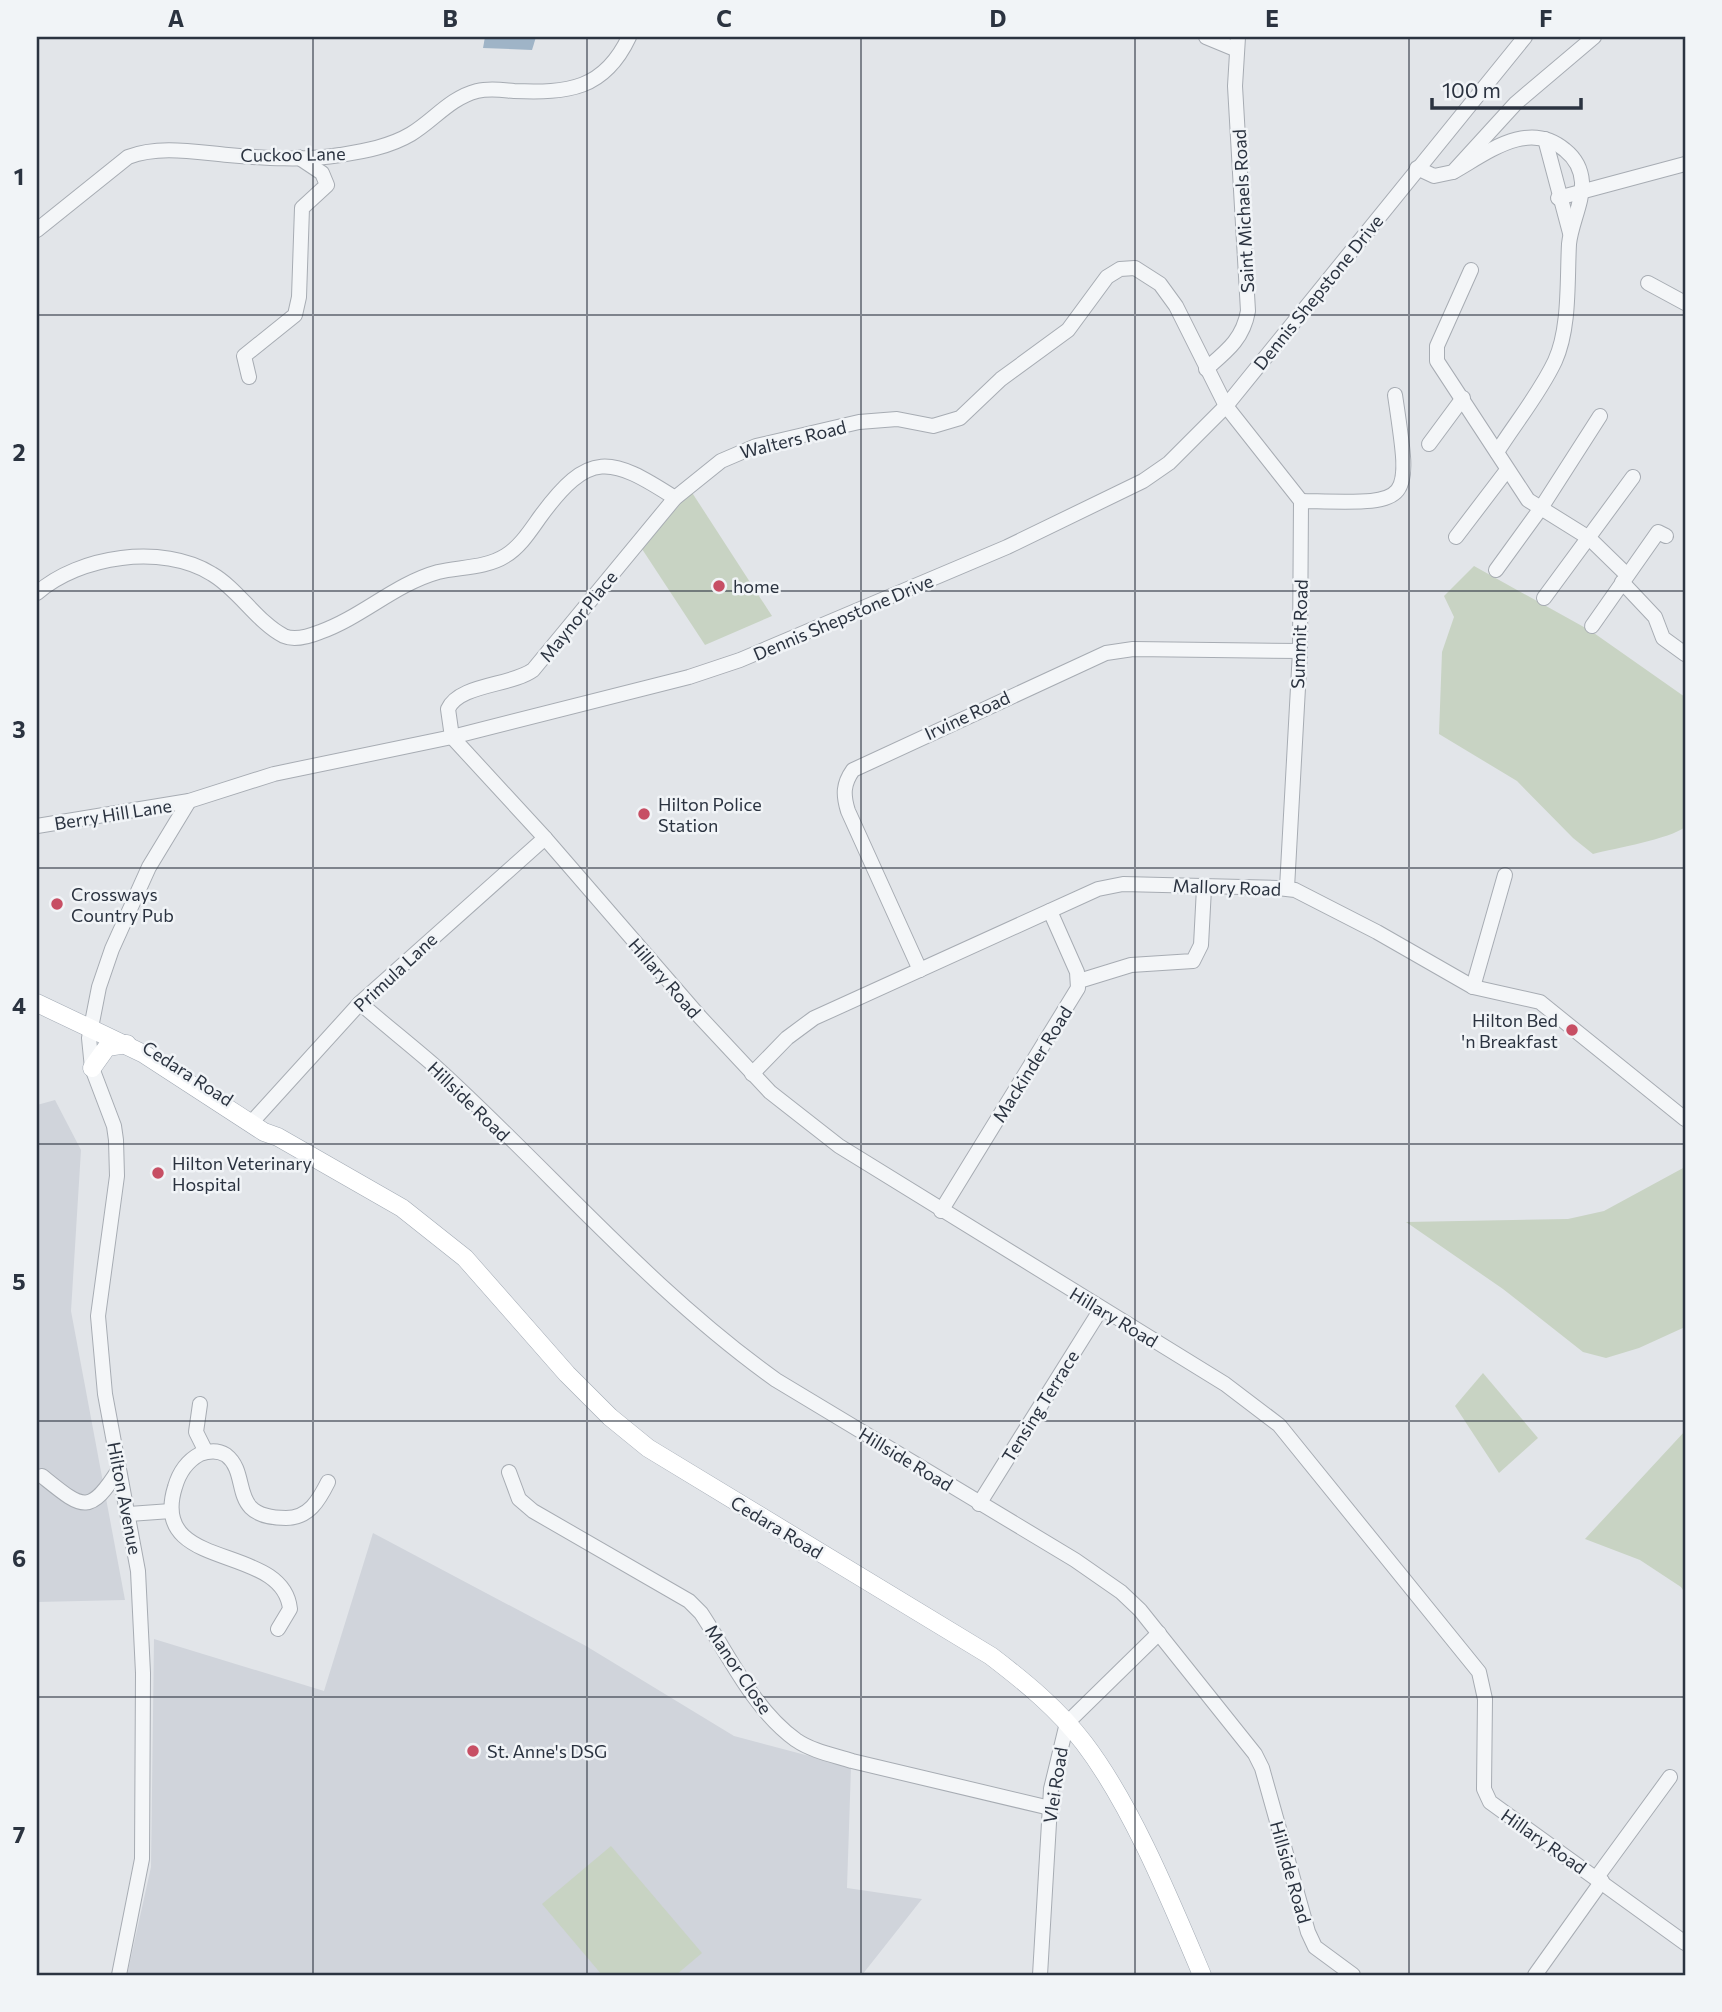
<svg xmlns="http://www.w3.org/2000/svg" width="1722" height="2012" font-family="Commissioner,sans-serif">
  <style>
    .built { fill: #d0d4db }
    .green { fill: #c8d3c3 }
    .water { fill: #9fb4c7 }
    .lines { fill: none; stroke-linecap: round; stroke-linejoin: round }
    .minor-casing { stroke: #a7acb3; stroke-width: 16 }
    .major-casing { stroke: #a2aab4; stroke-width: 19 }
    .minor { stroke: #f4f6f8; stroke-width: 14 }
    .major { stroke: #fff; stroke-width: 18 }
    .grid { fill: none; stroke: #2b3340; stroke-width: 2; stroke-opacity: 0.55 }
    .poi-dot { fill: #c74f64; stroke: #f1f4f7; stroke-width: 2.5 }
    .labels { text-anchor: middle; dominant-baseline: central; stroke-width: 5; stroke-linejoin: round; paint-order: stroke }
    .street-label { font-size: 18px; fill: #2b3340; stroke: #f1f4f7 }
    .poi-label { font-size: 18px; fill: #2b3340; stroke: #f1f4f7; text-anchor: start }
    .neatline { fill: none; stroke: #2b3340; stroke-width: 2.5 }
    .grid-label { font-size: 23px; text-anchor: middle; font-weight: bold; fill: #2b3340 }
  </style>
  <rect width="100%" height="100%" fill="#e2e5e9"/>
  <g class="built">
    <polygon points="55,1100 81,1150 71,1311 125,1600 37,1602 37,1105"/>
    <polygon points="373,1533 586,1646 734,1736 851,1767 847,1888 922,1899 862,1975 127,1975 151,1867 154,1639 324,1691"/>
  </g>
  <g class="green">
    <polygon points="691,491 772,616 705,645 642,549"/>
    <path d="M1474,566L1591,631L1685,697V827C1670,839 1616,848 1593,854L1573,838L1517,781L1439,734L1442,652L1454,617L1444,596Z"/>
    <polygon points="1685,1167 1685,1327 1639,1348 1606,1358 1583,1352 1503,1289 1406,1222 1568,1219 1604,1211"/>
    <polygon points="1483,1373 1538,1438 1499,1473 1455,1406"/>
    <polygon points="1685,1431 1685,1593 1681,1587 1640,1560 1585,1539"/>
    <polygon points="611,1846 702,1953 676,1975 602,1975 542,1904"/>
  </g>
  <polygon class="water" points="485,37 536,37 532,50 483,48"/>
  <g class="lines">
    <defs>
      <g id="minor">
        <polyline points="1206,37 1235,49"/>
        <polyline points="1545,139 1570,233"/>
        <polyline points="1417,168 1434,176 1453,172 1516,103 1594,37"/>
        <path d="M1453,172C1487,153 1528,119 1565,150C1575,158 1581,168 1582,182C1583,202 1571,224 1569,244C1567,281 1570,328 1555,361C1540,393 1516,422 1497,452"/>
        <polyline points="1558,198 1685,164"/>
        <path d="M37,230L128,157C159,145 195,152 228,155C263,158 305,161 340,155C364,151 389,147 411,134C434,120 450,98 477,91C490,88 502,90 514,91C568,93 604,90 629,37"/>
        <polyline points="1471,270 1437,346 1437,361 1528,500 1589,538 1627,575"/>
        <polyline points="1648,283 1685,303"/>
        <path d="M1206,369C1227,351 1243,339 1248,311L1235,86L1238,37"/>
        <polyline points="249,377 244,356 295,315 299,297 302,208 327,185 322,173 298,157"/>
        <polyline points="1429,444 1463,398"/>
        <path d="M1301,501C1413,503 1412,509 1395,395"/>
        <polyline points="1456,537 1507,470"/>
        <polyline points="1496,570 1541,508 1600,416"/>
        <polyline points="1622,582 1655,617 1663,638 1685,654"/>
        <path d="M37,593C79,556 162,543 212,574C238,589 258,623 284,636C295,641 310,636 320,632C362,617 395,584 438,572C459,567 486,568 505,556C520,547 530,531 540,517C589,450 610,456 675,498"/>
        <polyline points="1544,598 1633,477"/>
        <polyline points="1592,626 1658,532 1666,536"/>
        <polyline points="37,826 189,801 274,774 452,737 689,677 740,660 1007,547 1143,481 1169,463 1226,406 1525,37"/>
        <path d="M1287,888L1300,651L1301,501L1226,406L1176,306L1160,284L1135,268L1120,269L1107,277L1068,330L1001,379L960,418L933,426L897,419L859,422L756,446L721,461L675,498L533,670C511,686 459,684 448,709L452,737L545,838L700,1017L770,1092L839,1146L1225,1384L1279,1425L1479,1672L1485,1699L1484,1789L1490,1802L1685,1943"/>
        <path d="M920,970L848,811C843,795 843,784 853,770L1106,653L1133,649L1300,651"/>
        <polyline points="1079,981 1131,965 1193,961 1201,945 1204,888"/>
        <polyline points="1473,987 1505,875"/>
        <path d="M360,1003C385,1025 412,1046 437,1068C551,1172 650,1290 776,1380L1075,1560L1121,1592L1140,1610L1255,1754L1262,1768L1308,1932L1315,1947L1353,1975"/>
        <polyline points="752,1074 787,1038 814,1018 1098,889 1123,884 1278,888 1295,890 1377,932 1473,987 1540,1002 1685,1119"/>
        <polyline points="251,1123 360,1003 545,838"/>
        <polyline points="941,1211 1078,988 1077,972 1050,911"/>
        <polyline points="200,1404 196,1432 206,1452"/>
        <path d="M509,1472L519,1499L533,1511L689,1601L701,1613C729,1655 753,1709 796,1740C812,1751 833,1755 852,1761L1050,1808"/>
        <path d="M42,1476C82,1508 89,1517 119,1469"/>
        <polyline points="979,1504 1101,1309"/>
        <polyline points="129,1514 171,1511"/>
        <path d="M278,1629L290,1609C283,1542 148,1573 175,1487C179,1473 187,1461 200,1454C208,1451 218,1450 226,1455C252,1475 226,1518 286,1518C309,1518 319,1500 328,1482"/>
        <polyline points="1597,1877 1670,1777"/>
        <polyline points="119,1975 142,1859 143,1673 138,1571 105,1394 98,1316 117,1176 116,1140 114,1126 92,1068 89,1038 99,987 112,949 149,867 189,801"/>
        <polyline points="1040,1975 1051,1789 1067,1723 1159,1633"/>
        <polyline points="1535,1975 1602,1881"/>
      </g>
      <g id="major">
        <path d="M37,1003L144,1054L264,1132L278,1137L402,1208L465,1258L567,1374L610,1417L648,1448L991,1656C1025,1682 1058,1709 1084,1743C1132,1806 1171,1902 1202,1975"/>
        <polyline points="92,1068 107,1047 127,1044"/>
      </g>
    </defs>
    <use href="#minor" class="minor-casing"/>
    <use href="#major" class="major-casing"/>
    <use href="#minor" class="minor"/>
    <use href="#major" class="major"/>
  </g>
  <path class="grid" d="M313,37V1975M587,37V1975M861,37V1975M1135,37V1975M1409,37V1975M37,315H1685M37,591H1685M37,868H1685M37,1144H1685M37,1421H1685M37,1697H1685"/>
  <g class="poi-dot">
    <circle cx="719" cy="586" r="7"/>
    <circle cx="644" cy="814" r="7"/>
    <circle cx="57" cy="904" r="7"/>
    <circle cx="1572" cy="1030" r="7"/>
    <circle cx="158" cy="1173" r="7"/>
    <circle cx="473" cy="1751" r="7"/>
  </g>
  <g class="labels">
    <g class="street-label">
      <text transform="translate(293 154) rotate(-1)">Cuckoo Lane</text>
      <text transform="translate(1243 211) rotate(-93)">Saint Michaels Road</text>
      <text transform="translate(1318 292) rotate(-51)">Dennis Shepstone Drive</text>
      <text transform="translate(793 439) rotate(-14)">Walters Road</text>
      <text transform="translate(578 616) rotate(-51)">Maynor Place</text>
      <text transform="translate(843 617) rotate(-23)">Dennis Shepstone Drive</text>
      <text transform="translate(1299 634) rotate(-88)">Summit Road</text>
      <text transform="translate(967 715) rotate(-25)">Irvine Road</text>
      <text transform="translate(113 814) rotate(-9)">Berry Hill Lane</text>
      <text transform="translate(1227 887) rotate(2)">Mallory Road</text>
      <text transform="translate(395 972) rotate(-43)">Primula Lane</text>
      <text transform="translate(665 978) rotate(49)">Hillary Road</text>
      <text transform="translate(1032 1064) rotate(-58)">Mackinder Road</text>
      <text transform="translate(188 1073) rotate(33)">Cedara Road</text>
      <text transform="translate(469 1101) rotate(44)">Hillside Road</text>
      <text transform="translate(1114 1317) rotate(31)">Hillary Road</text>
      <text transform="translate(1040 1406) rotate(-58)">Tensing Terrace</text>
      <text transform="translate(906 1459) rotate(31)">Hillside Road</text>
      <text transform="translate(125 1498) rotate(79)">Hilton Avenue</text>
      <text transform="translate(777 1527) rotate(31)">Cedara Road</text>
      <text transform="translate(739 1669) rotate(56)">Manor Close</text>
      <text transform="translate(1055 1785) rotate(-81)">Vlei Road</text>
      <text transform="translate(1544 1841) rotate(35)">Hillary Road</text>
      <text transform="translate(1291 1872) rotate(74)">Hillside Road</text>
    </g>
    <g class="poi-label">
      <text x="733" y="586">home</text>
      <text x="658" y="804">Hilton Police<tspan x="658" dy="21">Station</tspan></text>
      <text x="71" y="894">Crossways<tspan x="71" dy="21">Country Pub</tspan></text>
      <text x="1558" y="1020" text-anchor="end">Hilton Bed<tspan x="1558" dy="21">'n Breakfast</tspan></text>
      <text x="172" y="1163">Hilton Veterinary<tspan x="172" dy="21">Hospital</tspan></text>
      <text x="487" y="1751">St. Anne's DSG</text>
    </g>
  </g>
  <rect width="1722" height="2012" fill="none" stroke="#f1f4f7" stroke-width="77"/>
  <path d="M1432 98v10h149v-10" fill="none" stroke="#2b3340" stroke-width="3.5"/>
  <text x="1442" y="98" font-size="21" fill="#2b3340" stroke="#f1f4f7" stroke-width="5" paint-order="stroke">100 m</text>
  <rect x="38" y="38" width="1646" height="1936" class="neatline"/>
  <g class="grid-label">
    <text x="176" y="27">A</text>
    <text x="450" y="27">B</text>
    <text x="724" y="27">C</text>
    <text x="998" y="27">D</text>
    <text x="1272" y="27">E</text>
    <text x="1546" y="27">F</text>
    <text x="19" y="185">1</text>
    <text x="19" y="461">2</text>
    <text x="19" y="738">3</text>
    <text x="19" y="1014">4</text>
    <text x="19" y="1290">5</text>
    <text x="19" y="1567">6</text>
    <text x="19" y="1843">7</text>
  </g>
</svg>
